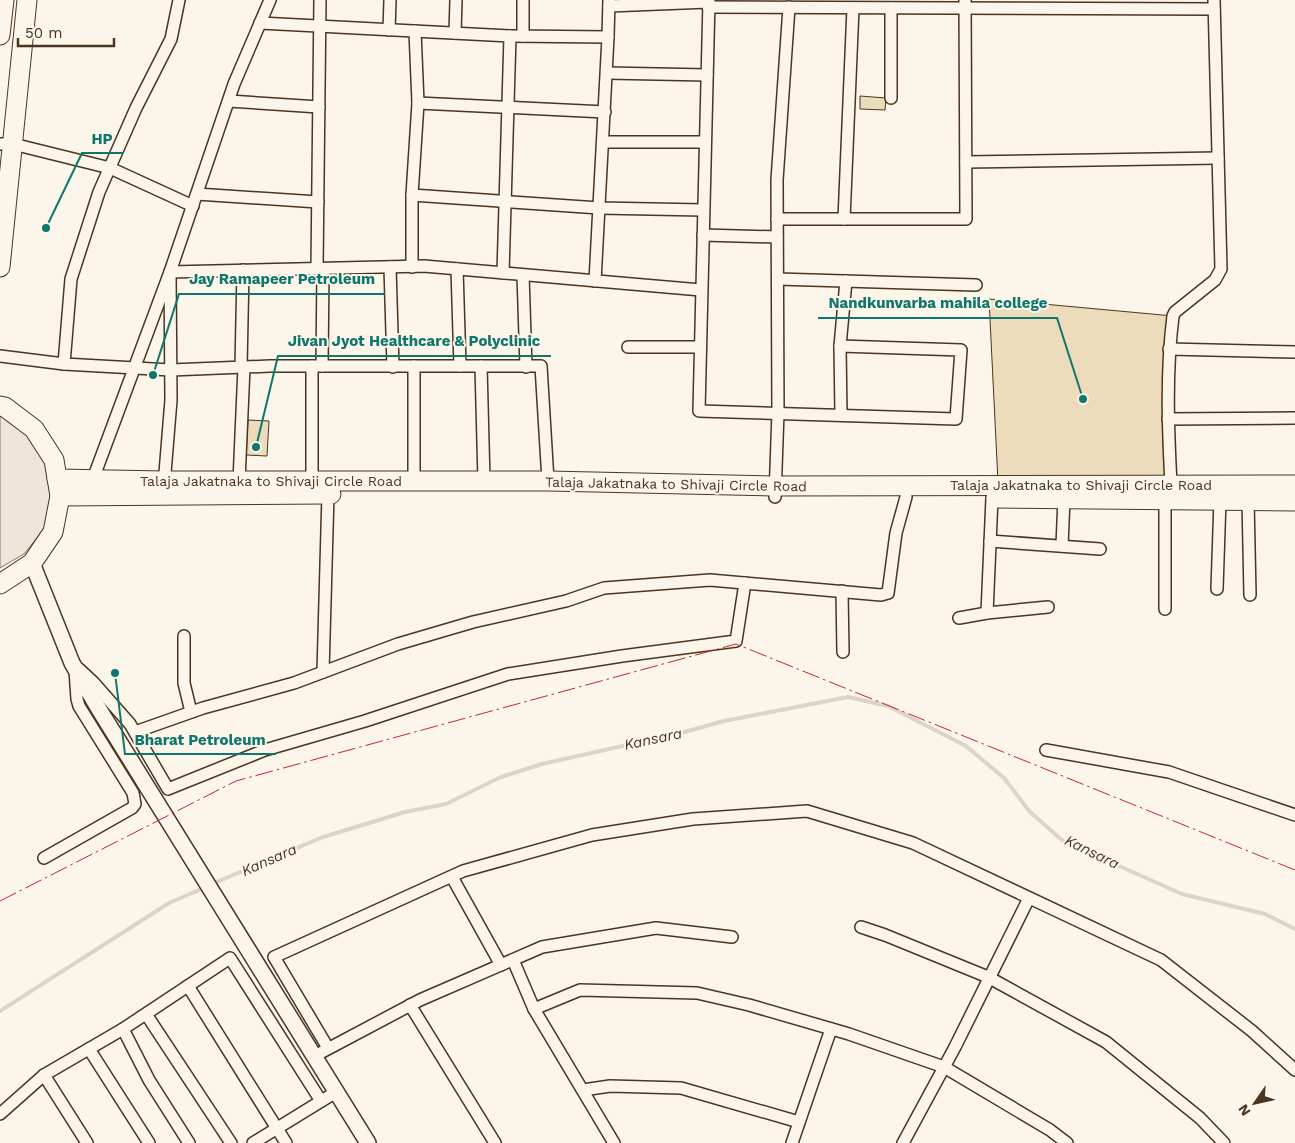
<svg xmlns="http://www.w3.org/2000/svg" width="1295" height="1143" font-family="'Work Sans',sans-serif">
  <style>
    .green { fill: #ede6d9; stroke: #887966 }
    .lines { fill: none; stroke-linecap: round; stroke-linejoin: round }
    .stream { stroke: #dcd4c6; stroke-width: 4 }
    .building { fill: #ecdcbc; stroke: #4a3520 }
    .minor-casing { stroke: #4a3520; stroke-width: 14 }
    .tertiary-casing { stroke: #4a3520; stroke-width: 18 }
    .primary-casing { stroke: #4a3520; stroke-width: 21 }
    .trunk-casing { stroke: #4a3520; stroke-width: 21 }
    .minor { stroke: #fbf6e9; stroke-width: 11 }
    .tertiary { stroke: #fbf6e9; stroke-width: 15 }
    .primary { stroke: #fbf6e9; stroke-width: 19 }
    .trunk { stroke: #fbf6e9; stroke-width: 19 }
    .power { stroke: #c62828; stroke-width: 1; stroke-dasharray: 18 4 2.5 4; stroke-linecap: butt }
    .labels { text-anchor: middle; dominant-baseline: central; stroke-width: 4; stroke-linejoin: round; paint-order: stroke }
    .street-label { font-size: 14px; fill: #4a3520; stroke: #fbf6e9 }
    .water-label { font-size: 15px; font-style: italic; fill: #4a3520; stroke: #fbf6e9 }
    .leader { fill: none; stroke: #0f766e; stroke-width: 2 }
    .callout-dot { fill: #0f766e; stroke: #fbf6e9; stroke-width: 2 }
    .callout-label { font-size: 15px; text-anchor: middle; font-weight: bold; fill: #0f766e; stroke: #fbf6e9; stroke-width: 4; stroke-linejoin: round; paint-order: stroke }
  </style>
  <rect width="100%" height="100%" fill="#fbf6e9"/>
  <polygon class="green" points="0,416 7,418 32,438 48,466 52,498 44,529 24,554 0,568"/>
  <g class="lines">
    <g class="stream">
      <polyline points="212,884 323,837 405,812 446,804 501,777 542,764 681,733 724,721 848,697 888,706 966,746 1004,778 1030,812 1063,841 1182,894 1265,914 1295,929"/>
      <polyline points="0,1011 169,903 206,887"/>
    </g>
  </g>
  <g class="building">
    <polygon points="860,96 886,98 885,110 860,109"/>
    <polygon points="989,299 1173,316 1171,484 998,482"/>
    <polygon points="248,420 269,421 267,456 246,455"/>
  </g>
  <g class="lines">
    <defs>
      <g id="minor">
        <polyline points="179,0 171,39 136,108 99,192 71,279 64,364 171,370 270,366 541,366 548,481"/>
        <polyline points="709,0 699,411 956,419 961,350 840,346 846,281"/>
        <polyline points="609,6 708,2"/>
        <polyline points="708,7 1214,9"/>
        <polyline points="260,23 510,36 503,273"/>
        <polyline points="389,30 390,0"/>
        <polyline points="415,31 418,103 412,195 599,208 703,210"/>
        <polyline points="455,33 456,0"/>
        <polyline points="510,36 608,37 595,281"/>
        <polyline points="523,36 523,0"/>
        <polyline points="608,37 609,0"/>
        <polyline points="607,73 707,75"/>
        <polyline points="891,98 891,8"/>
        <polyline points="229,101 319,107"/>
        <polyline points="418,103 605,112"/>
        <polyline points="603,142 705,142"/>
        <polyline points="0,144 13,144 110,168 193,206"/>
        <polyline points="966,162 1218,158"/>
        <polyline points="197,194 318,202"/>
        <polyline points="777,219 966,219 965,0"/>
        <polyline points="844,219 853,8"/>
        <polyline points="703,235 777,237"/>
        <polyline points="390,267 393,367"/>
        <polyline points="412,267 412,195"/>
        <polyline points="317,269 320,0"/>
        <polyline points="457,269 460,366"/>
        <polyline points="523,275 526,367"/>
        <polyline points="778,279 976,285"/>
        <polyline points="840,346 841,415"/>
        <polyline points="628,347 700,347"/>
        <polyline points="1169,349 1295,352"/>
        <polyline points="0,356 64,364"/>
        <polyline points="322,366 323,269"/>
        <polyline points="414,366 414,481"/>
        <polyline points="481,366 484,481"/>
        <polyline points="241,367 243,270"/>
        <polyline points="1168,419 1295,418"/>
        <polyline points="93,479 170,272 424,266 701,290"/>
        <polyline points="239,481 244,367"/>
        <polyline points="312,481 312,366"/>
        <path d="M1171,484C1168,428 1166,372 1173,316L1175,312L1215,280L1221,269L1214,0"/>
        <polyline points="164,485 171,400 170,272 234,84 270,0"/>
        <polyline points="775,497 778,412 777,180 789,7"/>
        <polyline points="1165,499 1165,609"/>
        <polyline points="1248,500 1250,595"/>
        <polyline points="990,541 1100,549"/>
        <polyline points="1062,546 1064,498"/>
        <polyline points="1217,589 1220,500"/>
        <polyline points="842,591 843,652"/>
        <polyline points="987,613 992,498"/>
        <polyline points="959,618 987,613 1048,607"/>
        <polyline points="184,636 184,683 191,712"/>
        <polyline points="79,669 93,682 130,724 168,789 265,750 365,721 508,674 622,656 736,641 745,583"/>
        <polyline points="323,672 328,494"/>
        <polyline points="135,732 203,708 294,683 398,644 473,622 566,601 604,588 710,580 881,595 888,593 896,533 906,497"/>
        <polyline points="1046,750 1169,772 1295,815"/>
        <polyline points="44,858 132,808 135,804 133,793 79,706 77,699 75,670"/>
        <polyline points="452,877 501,965"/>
        <polyline points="861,927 885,935 988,977 1106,1042 1200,1118 1224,1143"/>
        <polyline points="513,960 534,1009 614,1143"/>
        <polyline points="188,986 286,1143"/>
        <polyline points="410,1005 495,1143"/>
        <polyline points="534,1009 580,990 697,993 749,1005 849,1034 944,1067 1050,1130 1067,1143"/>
        <polyline points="146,1014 231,1143"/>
        <polyline points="123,1029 149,1080 189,1143"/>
        <polyline points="328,1048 274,957 463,871 592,835 693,819 807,811 913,843 1161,960 1252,1031 1295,1070"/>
        <polyline points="89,1049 149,1143"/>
        <polyline points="322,1052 420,1000 542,947 656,928 732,937"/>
        <polyline points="583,1090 610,1086 681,1088 799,1122"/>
        <polyline points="0,1114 44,1075"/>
        <polyline points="87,1143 44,1075 123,1029 230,958 321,1101"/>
        <polyline points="253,1143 336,1092"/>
        <polyline points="792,1143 831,1029"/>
        <polyline points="903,1143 955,1047 1029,898"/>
      </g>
      <polyline id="tertiary" points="32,563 72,663 97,706 368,1143"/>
      <g id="primary">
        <polyline points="0,35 4,0"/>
        <polyline points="0,267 27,0"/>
      </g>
      <g id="trunk">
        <polyline points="0,406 5,407 34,429 54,460 60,496 53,532 32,563 0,584"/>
        <polyline points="57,479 164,481 548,481 775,486 1295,485"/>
        <polyline points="60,496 331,494"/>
        <polyline points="996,498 1295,501"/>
      </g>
    </defs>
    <use href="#minor" class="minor-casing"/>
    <use href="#tertiary" class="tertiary-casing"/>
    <use href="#primary" class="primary-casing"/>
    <use href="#trunk" class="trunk-casing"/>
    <use href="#minor" class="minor"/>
    <use href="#tertiary" class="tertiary"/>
    <use href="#primary" class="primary"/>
    <use href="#trunk" class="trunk"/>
    <polyline class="power" points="0,901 236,781 736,644 1295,870"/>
  </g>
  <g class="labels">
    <g class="street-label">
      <text x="271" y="481">Talaja Jakatnaka to Shivaji Circle Road</text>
      <text transform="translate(676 484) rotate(1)">Talaja Jakatnaka to Shivaji Circle Road</text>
      <text x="1081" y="485">Talaja Jakatnaka to Shivaji Circle Road</text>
    </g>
    <g class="water-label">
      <text transform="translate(653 739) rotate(-12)">Kansara</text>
      <text transform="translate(1092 852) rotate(26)">Kansara</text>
      <text transform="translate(269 860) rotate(-24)">Kansara</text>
    </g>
  </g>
  <path class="leader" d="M46 228L82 153H123M153 375L179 294H385M1083 399L1057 318H818M256 447L278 356H551M115 673L125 754H276"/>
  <g class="callout-dot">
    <circle cx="46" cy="228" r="5"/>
    <circle cx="153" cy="375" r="5"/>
    <circle cx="1083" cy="399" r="5"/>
    <circle cx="256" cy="447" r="5"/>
    <circle cx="115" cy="673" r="5"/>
  </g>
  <g class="callout-label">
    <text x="102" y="144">HP</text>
    <text x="282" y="284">Jay Ramapeer Petroleum</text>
    <text x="938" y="308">Nandkunvarba mahila college</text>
    <text x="414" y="346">Jivan Jyot Healthcare &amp; Polyclinic</text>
    <text x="200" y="745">Bharat Petroleum</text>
  </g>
  <g transform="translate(1255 1103) rotate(236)" stroke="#fbf6e9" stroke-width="4" paint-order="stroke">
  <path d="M0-4L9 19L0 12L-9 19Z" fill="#4a3520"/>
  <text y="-8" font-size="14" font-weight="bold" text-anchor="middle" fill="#4a3520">N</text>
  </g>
  <path d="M18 38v8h96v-8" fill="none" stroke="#4a3520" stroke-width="2.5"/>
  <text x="25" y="38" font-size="15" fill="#4a3520" stroke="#fbf6e9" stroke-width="4" paint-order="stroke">50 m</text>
</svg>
